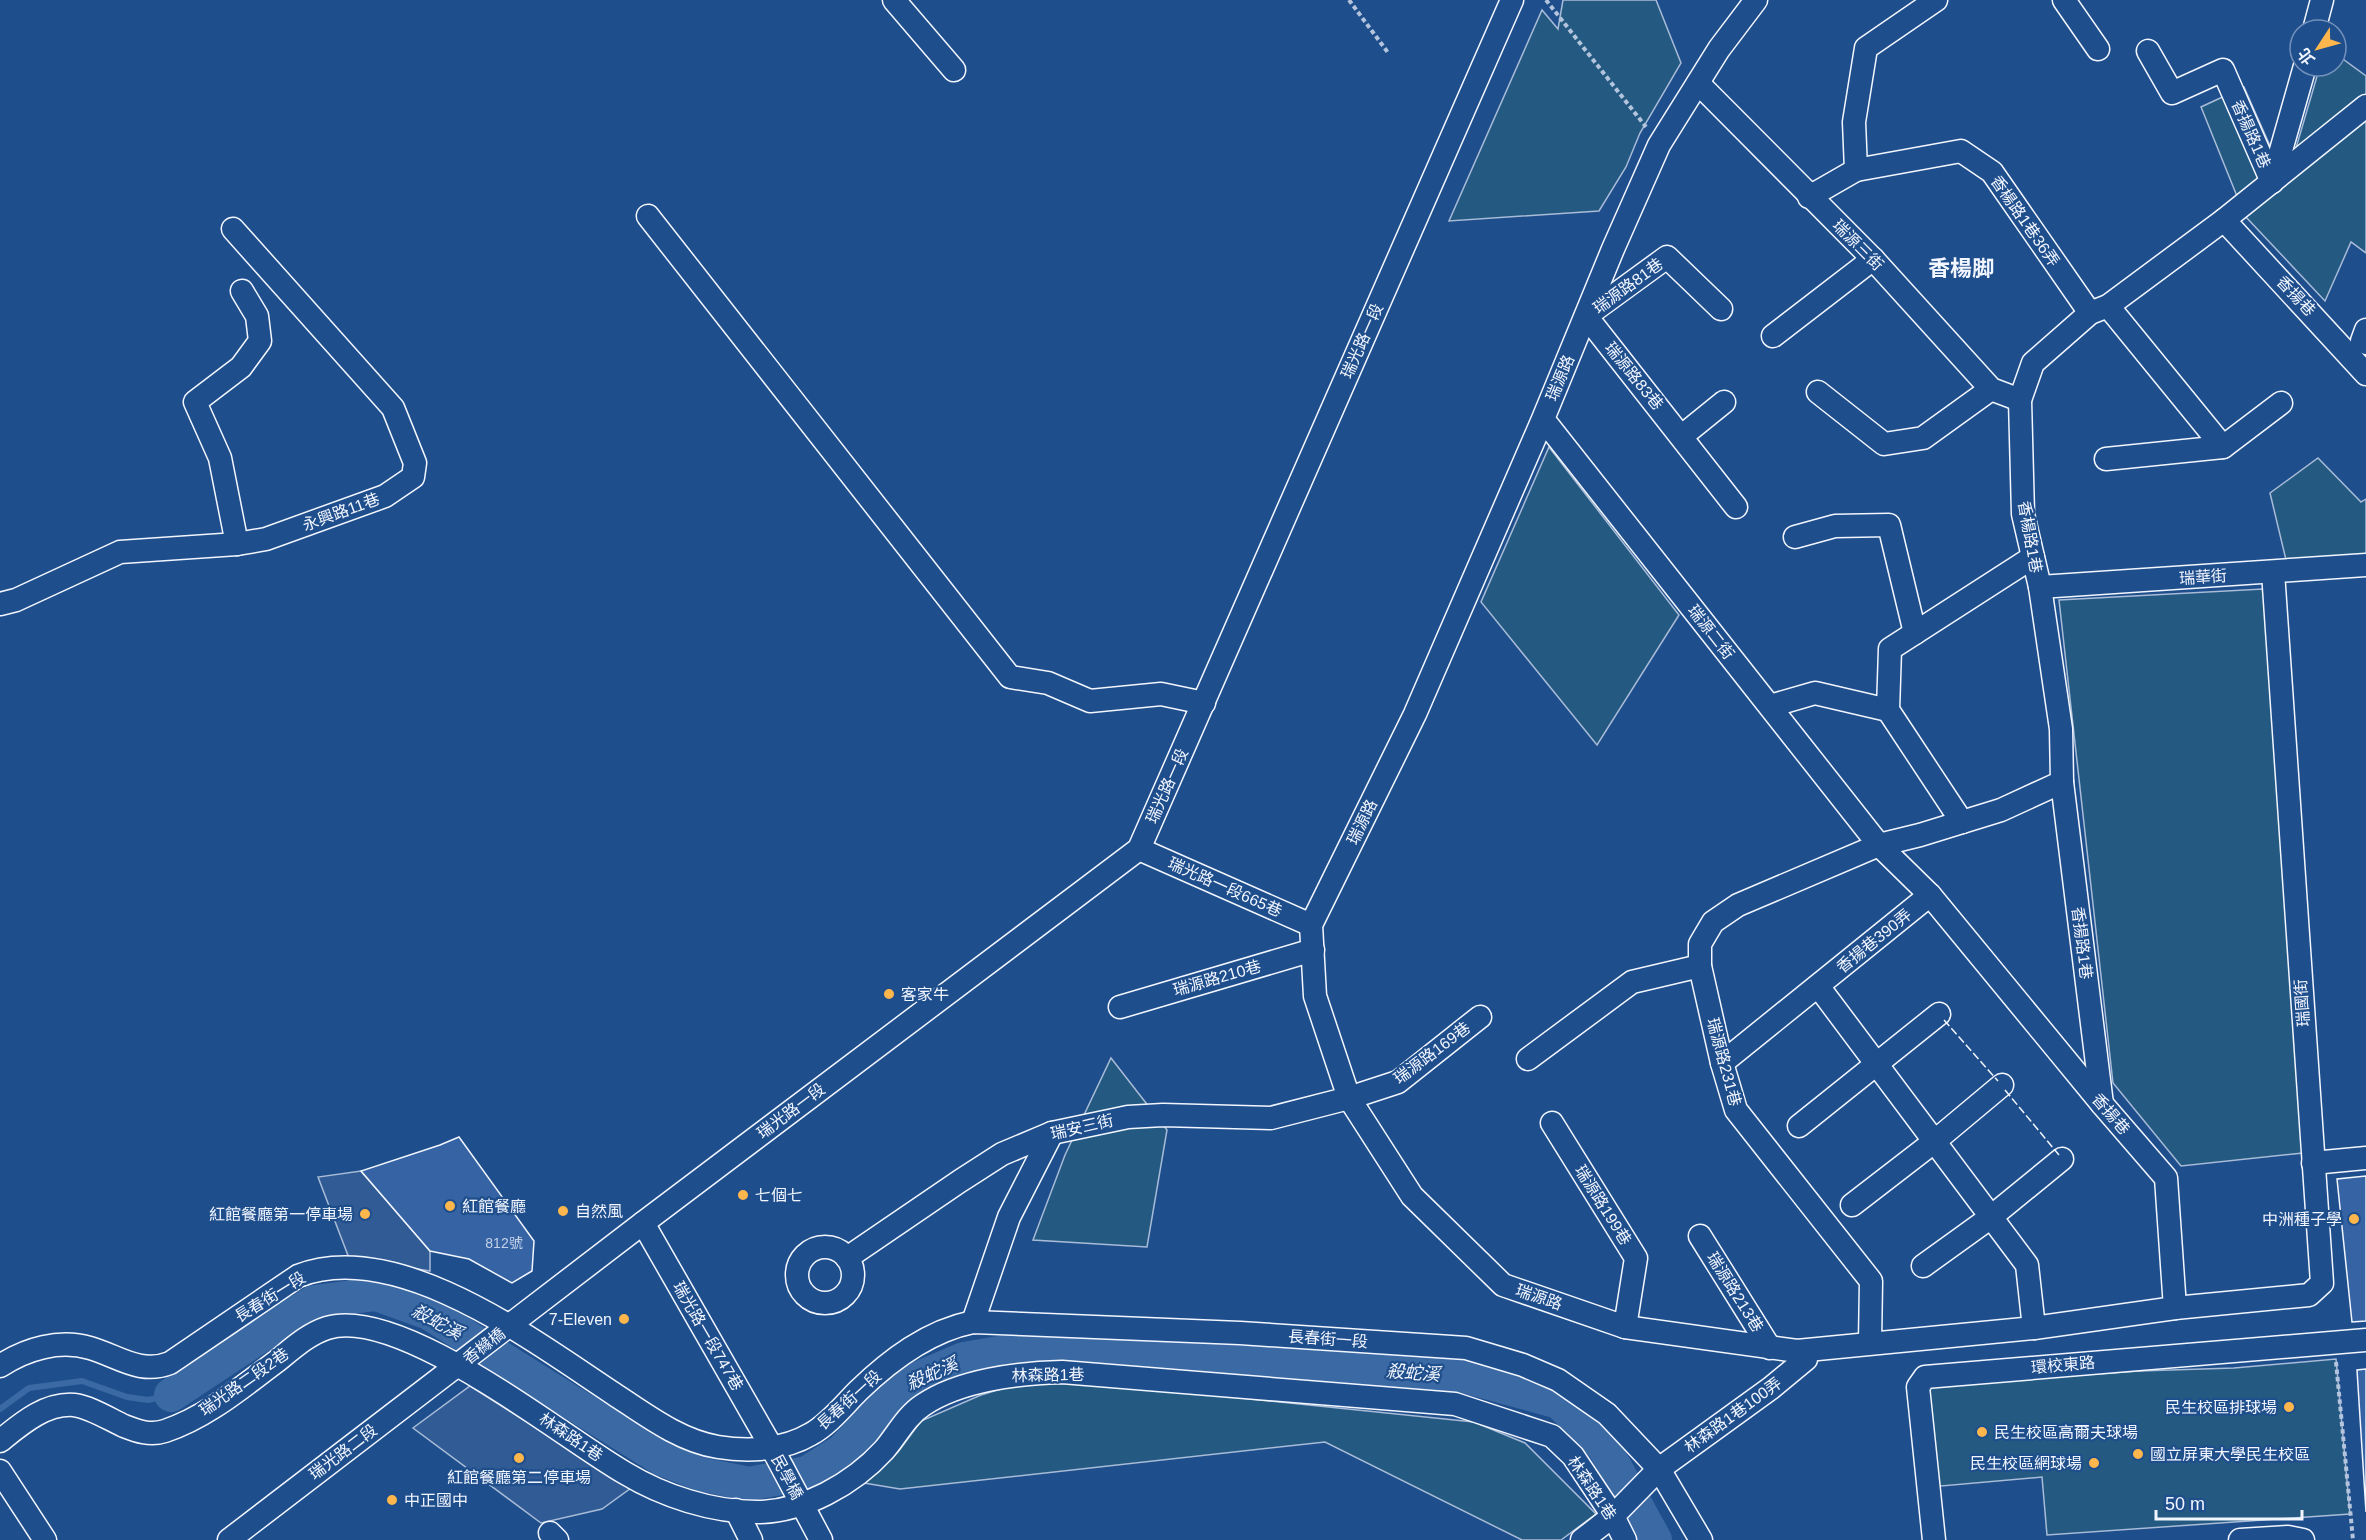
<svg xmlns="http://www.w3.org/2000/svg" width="2366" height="1540" font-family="Arial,'Noto Sans TC',sans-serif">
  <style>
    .green { fill: #245a82; stroke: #a8bbd7; stroke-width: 1.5 }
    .parking { fill: #305b95; stroke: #a8bbd7; stroke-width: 1.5 }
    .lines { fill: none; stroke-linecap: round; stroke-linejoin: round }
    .stream { stroke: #3b69a3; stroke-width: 6 }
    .river { stroke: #3b69a3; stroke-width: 34 }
    .building { fill: #3563a3; stroke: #f2f6ff; stroke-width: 1.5 }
    .minor-casing { stroke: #f2f6ff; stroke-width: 25 }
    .path { stroke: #b3c4dc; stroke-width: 4; stroke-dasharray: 4.5 3; stroke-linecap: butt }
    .minor { stroke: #1f4e8c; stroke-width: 22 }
    .fence { stroke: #f2f6ff; stroke-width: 1.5; stroke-dasharray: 8 3; stroke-linecap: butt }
    .poi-dot { fill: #ffb74d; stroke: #1f4e8c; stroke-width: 2 }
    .labels { text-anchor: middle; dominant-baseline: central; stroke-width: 4.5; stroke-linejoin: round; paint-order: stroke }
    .number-label { font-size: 14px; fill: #c3d1e8 }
    .street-label { font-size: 16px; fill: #f2f6ff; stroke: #1f4e8c }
    .poi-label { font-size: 16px; fill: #f2f6ff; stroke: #1f4e8c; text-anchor: start }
    .water-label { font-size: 18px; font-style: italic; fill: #f2f6ff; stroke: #1f4e8c }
    .district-label { font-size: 22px; font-weight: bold; fill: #f2f6ff; stroke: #1f4e8c }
  </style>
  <rect width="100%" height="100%" fill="#1f4e8c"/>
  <g class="green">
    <polygon points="1563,0 1656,0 1681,63 1640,133 1626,167 1599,211 1449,221 1542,10 1558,29"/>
    <polygon points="2336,54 2366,76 2366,253 2351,242 2325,301 2245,216 2201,107 2244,87 2286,182 2320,66 2336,66"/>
    <polygon points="1549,447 1679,615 1597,745 1481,602"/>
    <polygon points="2318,458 2361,502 2366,499 2366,554 2286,560 2270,493"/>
    <polygon points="2263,589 2303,1153 2181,1166 2113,1083 2059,600"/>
    <polygon points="1111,1058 1167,1130 1147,1247 1033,1240 1065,1155"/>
    <polygon points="2336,1359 2350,1514 2047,1535 2042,1477 1930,1487 1923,1386 2139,1371 2234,1368"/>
    <polygon points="1096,1383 1474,1422 1525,1443 1596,1514 1561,1540 1522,1540 1325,1442 900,1489 864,1483 898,1452 921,1421 981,1395 1017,1384"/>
  </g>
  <g class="parking">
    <polygon points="361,1171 430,1251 430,1271 349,1258 318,1177"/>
    <polygon points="470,1386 631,1488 602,1509 541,1523 413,1428"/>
  </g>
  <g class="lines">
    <polyline class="stream" points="0,1409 29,1388 82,1381 127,1397 148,1400 171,1395"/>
    <polyline class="river" points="171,1395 289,1317 314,1302 376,1294 429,1313 662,1459 700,1474 749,1484 807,1473 842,1451 903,1385 964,1359 1022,1349 1464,1376 1559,1402 1604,1447 1655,1540"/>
  </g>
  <g class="building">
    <polygon points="459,1137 534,1241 532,1271 512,1283 469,1259 430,1251 361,1171 440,1145"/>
    <polygon points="2366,1176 2366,1321 2352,1322 2337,1179"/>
    <polygon points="2366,1369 2366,1512 2357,1370"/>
  </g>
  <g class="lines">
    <defs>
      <g id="minor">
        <polyline points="894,0 954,70"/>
        <polyline points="2064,0 2098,49"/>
        <polyline points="2314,30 2322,0"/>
        <polyline points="2148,51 2172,93 2223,70 2272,182"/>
        <polyline points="1698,83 1873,259 1991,389 2020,400"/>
        <polyline points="1856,170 1854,122 1866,48 1936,0"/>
        <polyline points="2272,182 2305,66"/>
        <polyline points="1809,197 1856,170 1961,151 1992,172 2090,313"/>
        <polyline points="648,216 1010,677 1048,683 1090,701 1161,694 1204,703"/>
        <polyline points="2224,220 2366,374"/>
        <polyline points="2108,306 2223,447"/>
        <polyline points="1721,309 1667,257 1586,316 1736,507"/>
        <polyline points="2366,330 2362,341 2366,343"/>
        <polyline points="1773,336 1873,259"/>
        <polyline points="1818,392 1884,444 1923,438 1991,389"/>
        <polyline points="1543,419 1879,845 1930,895 2102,1104 2166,1178 2175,1308 2034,1328 1797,1351 1625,1327 1503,1285 1412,1196 1349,1098 1315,996 1311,925 1415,714 1543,419 1613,249 1659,145 1719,49 1756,0"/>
        <polyline points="1682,436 1724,402"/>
        <polyline points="2106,459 2223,447 2281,403"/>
        <polyline points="1795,537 1835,526 1889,525 1915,633"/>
        <polyline points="237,544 220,458 195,402 241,367 260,341 257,316 242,291"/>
        <polyline points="2040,587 2366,565"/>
        <polyline points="0,604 16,600 120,552 237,544 266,539 385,496 413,477 415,463 393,408 233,229"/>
        <polyline points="1770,706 1815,693 1888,710"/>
        <polyline points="2062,782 2102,1104"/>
        <polyline points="1962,822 1888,710 1890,649 2033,557"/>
        <polyline points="1139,849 1311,925"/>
        <polyline points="1818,986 2027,1265 2034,1328"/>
        <polyline points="1120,1007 1313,950"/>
        <polyline points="1528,1059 1632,982 1700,966"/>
        <polyline points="1722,1063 1930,895"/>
        <polyline points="1552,1123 1636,1258 1625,1327"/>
        <polyline points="1799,1126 1939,1014"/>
        <polyline points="2313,1163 2366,1158"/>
        <polyline points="1852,1205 1935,1141 2002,1085"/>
        <polyline points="643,1223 772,1448 821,1540"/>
        <polyline points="1700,1236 1770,1348"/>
        <circle cx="825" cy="1275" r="28"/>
        <polyline points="847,1258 960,1181 1002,1154 1052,1133 1128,1117 1163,1115 1271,1118 1349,1098 1398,1082 1480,1017"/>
        <polyline points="1923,1266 1991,1217 2062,1159"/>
        <polyline points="2175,1308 2309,1295 2322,1283 2273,572"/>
        <polyline points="973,1322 1009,1217 1052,1133"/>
        <polyline points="1870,1343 1871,1281 1736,1110 1722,1063 1700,966 1700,944 1713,922 1738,905 1879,845 1920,835 2001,810 2062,782 2061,729 2040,587 2023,514 2020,400 2033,363 2090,313 2108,306 2224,220 2366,106"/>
        <path d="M0,1366C26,1349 59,1339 90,1348C118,1356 140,1375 170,1363L298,1276C397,1237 535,1342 614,1394C646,1415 680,1441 718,1447C749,1452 784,1450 811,1434C829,1424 844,1405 858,1391C890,1360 928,1331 973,1322L1240,1333L1466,1348L1523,1365L1558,1380L1607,1414L1659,1469L1701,1540"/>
        <path d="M0,1441C21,1424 45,1403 74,1405C90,1407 109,1419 124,1426C137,1431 150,1436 165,1431C207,1417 242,1387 277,1361C292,1349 308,1334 327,1328C400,1305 561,1436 625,1473C663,1496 712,1512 757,1512C803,1512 853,1484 884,1450C897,1435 906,1416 923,1405C960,1380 1019,1373 1062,1372L1455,1404L1552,1436L1573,1456L1613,1516L1625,1540"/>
        <polyline points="0,1471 45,1540"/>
        <polyline points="736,1510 751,1540"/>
        <polyline points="550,1533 557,1540"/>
        <polyline points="229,1540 643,1223 1139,849 1512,0"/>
        <polyline points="1582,1540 1613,1516 1659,1469 1771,1388 1806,1359"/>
        <polyline points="1934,1540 1918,1387 1925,1377 2366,1340"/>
        <polyline points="2240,1540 2288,1537 2303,1540"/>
      </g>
    </defs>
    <use href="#minor" class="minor-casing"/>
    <g class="path">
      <polyline points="1349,0 1389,54"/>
      <polyline points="1546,0 1646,127"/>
      <polyline points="2336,1362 2353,1540"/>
    </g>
    <use href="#minor" class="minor"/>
    <g class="fence">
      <polyline points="1944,1020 1998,1081"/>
      <polyline points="2005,1090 2059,1155"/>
    </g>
  </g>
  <g class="poi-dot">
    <circle cx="889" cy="994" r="6"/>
    <circle cx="743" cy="1195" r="6"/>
    <circle cx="450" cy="1206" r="6"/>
    <circle cx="563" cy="1211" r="6"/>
    <circle cx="365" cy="1214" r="6"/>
    <circle cx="2354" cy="1219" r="6"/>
    <circle cx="624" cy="1319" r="6"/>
    <circle cx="2289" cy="1407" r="6"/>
    <circle cx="1982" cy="1432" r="6"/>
    <circle cx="2138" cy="1454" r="6"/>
    <circle cx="519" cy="1458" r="6"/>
    <circle cx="2094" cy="1463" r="6"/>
    <circle cx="392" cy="1500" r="6"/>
  </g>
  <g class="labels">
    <g class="number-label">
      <text x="504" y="1243">812號</text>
    </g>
    <g class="street-label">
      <text transform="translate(2251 134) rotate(66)">香揚路1巷</text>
      <text transform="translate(2025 221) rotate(55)">香楊路1巷36弄</text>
      <text transform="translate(1858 245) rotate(45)">瑞源三街</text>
      <text transform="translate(1628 286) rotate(-36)">瑞源路81巷</text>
      <text transform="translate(2296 296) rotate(47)">香揚巷</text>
      <text transform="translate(1362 341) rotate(-66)">瑞光路一段</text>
      <text transform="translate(1634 376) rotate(51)">瑞源路83巷</text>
      <text transform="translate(1560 378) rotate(-67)">瑞源路</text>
      <text transform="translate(341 512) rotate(-20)">永興路11巷</text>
      <text transform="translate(2030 537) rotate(80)">香楊路1巷</text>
      <text transform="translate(2203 577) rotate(-4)">瑞華街</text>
      <text transform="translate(1711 632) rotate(52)">瑞源二街</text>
      <text transform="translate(1167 786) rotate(-66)">瑞光路一段</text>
      <text transform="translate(1362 822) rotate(-64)">瑞源路</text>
      <text transform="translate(1225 887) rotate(24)">瑞光路一段665巷</text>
      <text transform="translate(1874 941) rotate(-39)">香揚巷390弄</text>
      <text transform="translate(2082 943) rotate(83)">香揚路1巷</text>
      <text transform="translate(1217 978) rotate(-16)">瑞源路210巷</text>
      <text transform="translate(2302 1003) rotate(-94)">瑞國街</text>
      <text transform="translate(1432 1053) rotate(-37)">瑞源路169巷</text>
      <text transform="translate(1724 1062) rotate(75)">瑞源路231巷</text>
      <text transform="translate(791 1111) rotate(-37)">瑞光路一段</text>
      <text transform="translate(2111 1114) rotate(49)">香揚巷</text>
      <text transform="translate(1082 1127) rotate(-13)">瑞安三街</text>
      <text transform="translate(1603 1205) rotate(58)">瑞源路199巷</text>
      <text transform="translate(1735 1292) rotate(58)">瑞源路213巷</text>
      <text transform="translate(270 1297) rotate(-32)">長春街一段</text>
      <text transform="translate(1539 1297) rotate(19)">瑞源路</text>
      <text transform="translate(708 1336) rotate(60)">瑞光路一段747巷</text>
      <text transform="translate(1328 1339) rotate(4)">長春街一段</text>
      <text transform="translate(484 1346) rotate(-38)">香櫞橋</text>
      <text transform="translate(2063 1365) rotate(-5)">環校東路</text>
      <text transform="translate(1048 1375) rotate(-1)">林森路1巷</text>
      <text transform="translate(244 1382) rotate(-35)">瑞光路二段2巷</text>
      <text transform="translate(849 1400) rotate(-42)">長春街一段</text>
      <text transform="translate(1733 1415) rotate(-36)">林森路1巷100弄</text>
      <text transform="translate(571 1437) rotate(34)">林森路1巷</text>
      <text transform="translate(343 1452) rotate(-37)">瑞光路二段</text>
      <text transform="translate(787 1477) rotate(62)">民學橋</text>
      <text transform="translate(1592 1488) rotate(56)">林森路1巷</text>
    </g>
    <g class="poi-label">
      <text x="901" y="994">客家牛</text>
      <text x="755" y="1195">七個七</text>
      <text x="462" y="1206">紅館餐廳</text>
      <text x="575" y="1211">自然風</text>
      <text x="353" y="1214" text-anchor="end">紅館餐廳第一停車場</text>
      <text x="2342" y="1219" text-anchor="end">中洲種子學</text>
      <text x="612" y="1319" text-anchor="end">7-Eleven</text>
      <text x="2277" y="1407" text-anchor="end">民生校區排球場</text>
      <text x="1994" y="1432">民生校區高爾夫球場</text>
      <text x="2150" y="1454">國立屏東大學民生校區</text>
      <text x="2082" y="1463" text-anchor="end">民生校區網球場</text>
      <text x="519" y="1477" text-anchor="middle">紅館餐廳第二停車場</text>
      <text x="404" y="1500">中正國中</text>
    </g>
    <g class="water-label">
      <text transform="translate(437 1322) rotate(28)">殺蛇溪</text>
      <text transform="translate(1413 1373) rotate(4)">殺蛇溪</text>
      <text transform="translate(932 1374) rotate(-24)">殺蛇溪</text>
    </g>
    <g class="district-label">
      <text x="1961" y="268">香楊脚</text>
    </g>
  </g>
  <g transform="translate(2318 48) rotate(234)"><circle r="28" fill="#1f4e8c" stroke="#7391ba" stroke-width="1.5"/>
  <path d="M0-4.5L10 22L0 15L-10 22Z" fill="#ffb74d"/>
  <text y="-9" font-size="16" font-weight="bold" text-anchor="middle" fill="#f2f6ff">北</text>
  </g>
  <path d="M2156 1510v9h146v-9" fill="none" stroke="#f2f6ff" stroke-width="3"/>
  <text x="2165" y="1510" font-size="18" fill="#f2f6ff" stroke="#1f4e8c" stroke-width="4.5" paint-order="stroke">50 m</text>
</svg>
